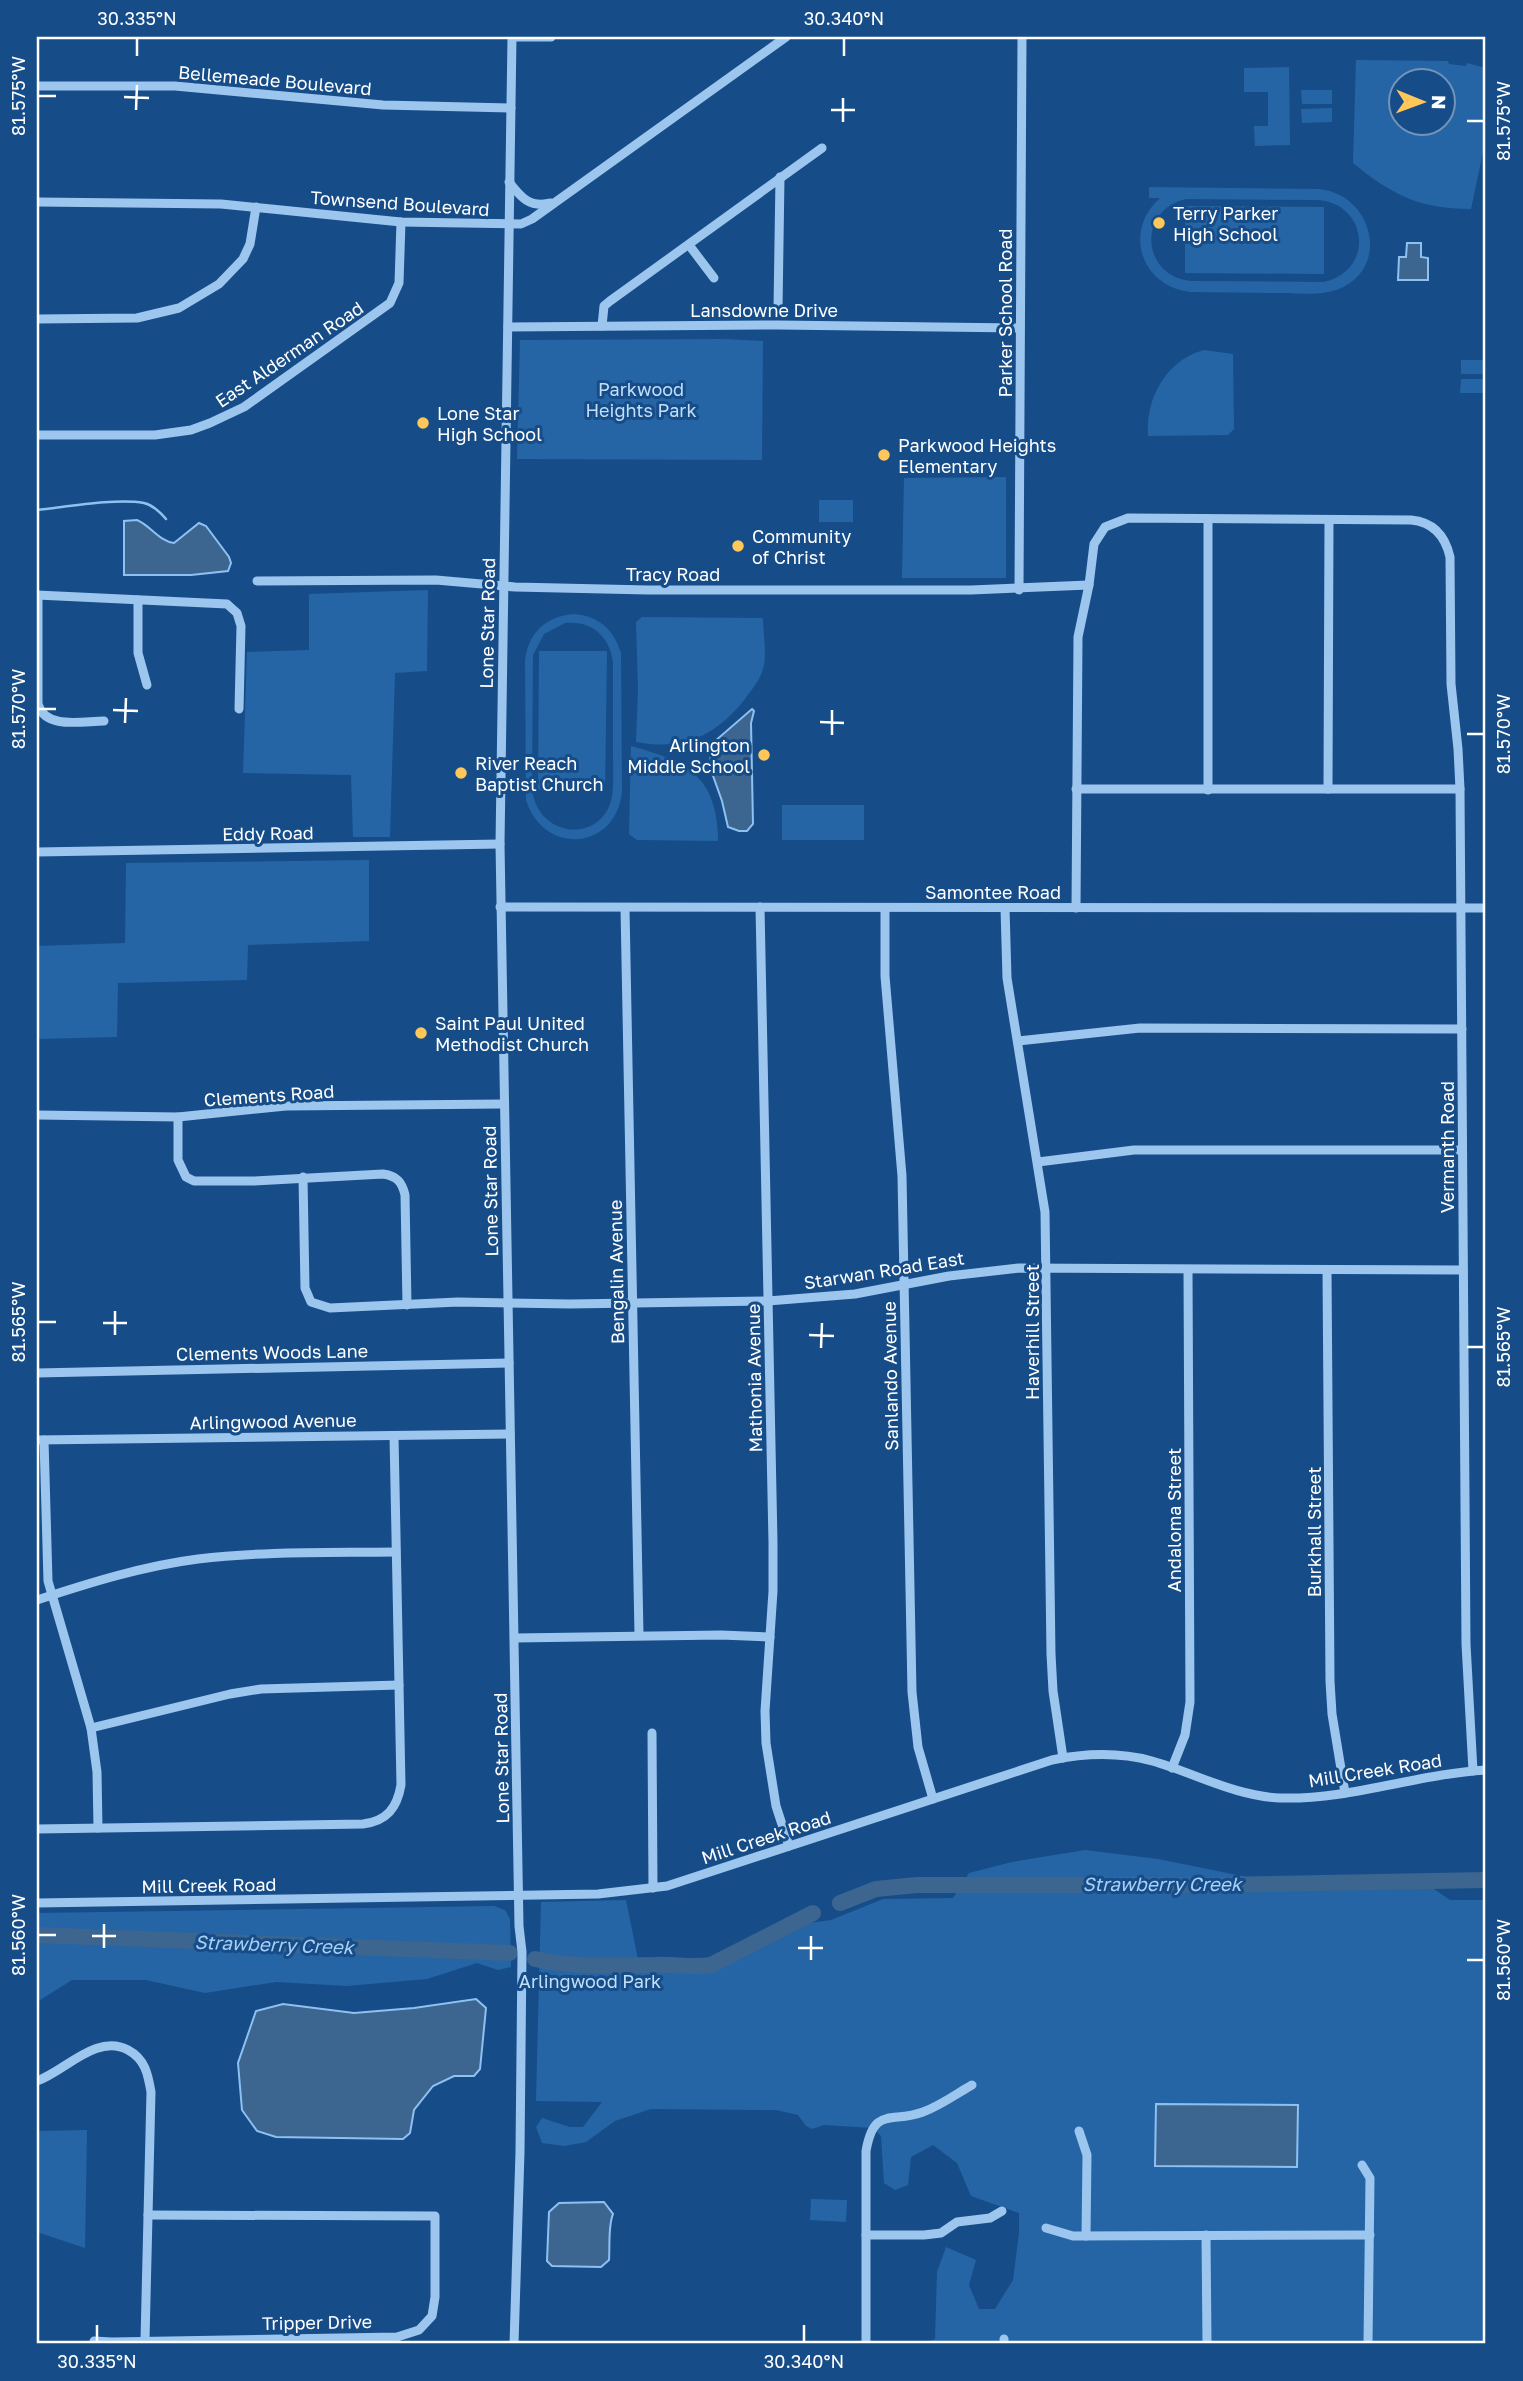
<svg xmlns="http://www.w3.org/2000/svg" width="1523" height="2381" font-family="'Golos Text',sans-serif">
  <style>
    .green { fill: #2565a6; fill-rule: evenodd }
    .water { fill: #3c6590; stroke: #8ec1f1; stroke-width: 2 }
    .lines { fill: none; stroke-linecap: round; stroke-linejoin: round }
    .stream { stroke: #8ec1f1; stroke-width: 2.5 }
    .river { stroke: #3c6590; stroke-width: 16 }
    .minor { stroke: #9cc6ee; stroke-width: 9 }
    .ticks { fill: none; stroke: #fff; stroke-width: 2.5 }
    .poi-dot { fill: #ffc75a; stroke: #164d88; stroke-width: 2.5 }
    .labels { text-anchor: middle; dominant-baseline: central; stroke-width: 6; stroke-linejoin: round; paint-order: stroke }
    .street-label { font-size: 18px; fill: #fff; stroke: #164d88 }
    .poi-label { font-size: 18px; fill: #fff; stroke: #164d88; text-anchor: start }
    .park-label { font-size: 18px; fill: #c2dffa; stroke: #164d88 }
    .water-label { font-size: 19px; font-style: italic; fill: #a8cff6; stroke: #164d88 }
    .neatline { fill: none; stroke: #fff; stroke-width: 2.5 }
    .ticks-label { font-size: 18px; text-anchor: middle; fill: #fff }
  </style>
  <rect width="100%" height="100%" fill="#164d88"/>
  <g class="green">
    <path d="M1356,60L1448,61L1449,64L1466,66L1467,63L1486,68V138L1471,209C1420,209 1392,195 1353,163ZM1400,80H1442V122H1400Z"/>
    <polygon points="1289,67 1290,145 1255,146 1254,126 1268,126 1268,92 1244,92 1244,68"/>
    <polygon points="1301,90 1332,90 1332,104 1302,104"/>
    <polygon points="1332,108 1332,122 1302,123 1301,109"/>
    <path d="M1149,187L1319,189C1375,195 1391,271 1336,290C1319,296 1300,293 1282,293C1252,293 1222,292 1191,292C1142,287 1122,232 1160,198H1149ZM1186,199L1319,200C1369,205 1374,271 1324,282L1191,281C1141,276 1137,210 1186,199Z"/>
    <polygon points="1185,206 1324,207 1324,274 1185,273"/>
    <polygon points="723,339 763,341 762,460 517,459 520,340"/>
    <path d="M1204,350L1233,354L1234,429L1228,435L1148,436C1145,399 1166,360 1204,350Z"/>
    <rect x="1461" y="360" width="25" height="14"/>
    <polygon points="1461,379 1486,379 1486,393 1460,393"/>
    <polygon points="1006,477 1006,578 902,578 904,478"/>
    <rect x="819" y="500" width="34" height="22"/>
    <polygon points="428,590 427,671 395,673 390,837 353,837 351,775 243,773 247,652 309,650 309,594"/>
    <path d="M574,614C598,616 614,629 621,653L622,791C617,850 544,857 526,800L525,661C528,633 546,616 574,614ZM565,623C591,620 610,636 613,662C613,693 613,723 613,754C613,768 614,784 612,797C602,845 537,838 532,789L533,655L544,634Z"/>
    <path d="M642,617L763,618C763,634 768,657 762,672C758,683 751,690 745,699C716,736 683,751 636,742L638,689L636,622Z"/>
    <polygon points="539,651 607,651 605,791 538,790"/>
    <path d="M631,746C688,762 717,776 718,841L637,840L629,834Z"/>
    <rect x="782" y="805" width="82" height="35"/>
    <polygon points="369,860 369,941 248,945 247,980 118,983 117,1037 37,1039 37,946 125,943 126,863"/>
    <polygon points="1085,1850 1158,1859 1307,1889 1431,1887 1450,1900 1486,1900 1486,2344 922,2344 935,2339 937,2272 946,2247 976,2260 969,2285 979,2309 995,2309 1013,2280 1019,2233 1019,2213 971,2196 957,2163 933,2145 911,2157 908,2185 895,2190 884,2183 881,2136 873,2128 824,2125 812,2129 806,2126 798,2115 776,2110 651,2109 615,2121 586,2142 564,2146 542,2143 536,2127 542,2118 570,2127 583,2127 602,2102 536,2101 541,1902 626,1900 640,1969 695,1971 717,1968 802,1924 831,1920 883,1899 953,1898 969,1873 1012,1862"/>
    <polygon points="494,1906 505,1910 510,1919 511,1967 498,1970 477,1963 427,1979 347,1986 276,1982 205,1993 146,1980 72,1980 37,2002 37,1913"/>
    <polygon points="87,2130 85,2248 37,2232 37,2131"/>
    <polygon points="811,2199 847,2200 846,2222 810,2220"/>
  </g>
  <g class="water">
    <polygon points="1407,243 1421,243 1421,257 1428,258 1428,280 1398,280 1399,257 1406,257"/>
    <path d="M137,520C151,526 159,541 174,543L199,523L206,526L229,557L231,563L228,571L191,575H124V521Z"/>
    <polygon points="752,709 754,711 751,723 753,824 747,831 739,831 728,827 722,801 712,773 710,752 715,741"/>
    <polygon points="476,1999 486,2008 480,2069 474,2076 454,2076 433,2086 414,2110 410,2133 403,2139 276,2137 257,2131 242,2110 238,2063 256,2011 283,2004 354,2013 414,2008"/>
    <polygon points="1156,2104 1298,2105 1297,2167 1155,2166"/>
    <path d="M604,2202L613,2214C608,2226 610,2245 609,2260L601,2267L552,2266L547,2261L549,2212L559,2203Z"/>
  </g>
  <g class="lines">
    <path class="stream" d="M37,510C66,507 116,498 144,503C153,505 160,512 166,519"/>
    <g class="river">
      <polyline points="840,1903 876,1889 917,1885 1212,1885 1486,1880"/>
      <polyline points="37,1935 510,1953"/>
      <path d="M535,1959C575,1968 615,1965 656,1965C675,1964 692,1968 711,1965L813,1913"/>
    </g>
    <g class="minor">
      <polyline points="512,37 500,844 519,1926 522,1952 520,2152 514,2344"/>
      <polyline points="512,37 551,37"/>
      <polyline points="37,86 175,86 383,105 511,108"/>
      <path d="M509,182C521,198 530,208 551,203"/>
      <polyline points="37,202 221,204 401,222 521,224 532,219 786,37"/>
      <polyline points="689,245 714,278"/>
      <polyline points="778,309 780,177"/>
      <polyline points="37,319 137,318 179,308 219,284 243,259 250,244 256,207"/>
      <polyline points="602,326 604,306 610,301 822,148"/>
      <polyline points="508,327 778,325 1020,328"/>
      <polyline points="37,435 155,435 191,430 210,423 244,407 390,303 399,283 401,222"/>
      <polyline points="257,581 436,580 515,587 648,590 971,590 1089,585"/>
      <polyline points="1019,590 1022,37"/>
      <polyline points="37,595 227,604 237,613 241,626 239,709"/>
      <path d="M38,595V704C45,730 83,721 104,721"/>
      <polyline points="138,600 138,653 147,685"/>
      <polyline points="1076,789 1460,789"/>
      <polyline points="1328,789 1329,520"/>
      <polyline points="1208,790 1208,519"/>
      <polyline points="37,852 500,844"/>
      <polyline points="500,907 1486,908"/>
      <polyline points="760,907 773,1543 773,1591 765,1711 766,1743 776,1806 789,1846"/>
      <polyline points="625,908 639,1635"/>
      <polyline points="885,908 885,976 902,1176 912,1692 918,1747 933,1799"/>
      <polyline points="1005,908 1007,978 1045,1212 1051,1654 1053,1691 1063,1758"/>
      <path d="M1076,908L1078,637L1089,585L1094,544L1105,527L1128,518L1411,520C1433,522 1445,535 1450,557L1451,684L1458,749L1460,789L1466,1644L1473,1771"/>
      <polyline points="1018,1041 1140,1028 1462,1029"/>
      <polyline points="37,1115 178,1117 286,1106 504,1104"/>
      <path d="M178,1117V1160L186,1177L194,1181H254L383,1174C397,1176 402,1182 405,1195L407,1305"/>
      <polyline points="1038,1162 1134,1150 1462,1150"/>
      <polyline points="303,1177 305,1288 311,1302 330,1308 458,1302 570,1304 768,1301 855,1294 949,1276 1019,1268 1463,1270"/>
      <polyline points="1327,1270 1330,1681 1332,1714 1345,1793"/>
      <polyline points="37,1373 509,1363"/>
      <polyline points="37,1440 510,1434"/>
      <polyline points="44,1440 48,1581 91,1728 97,1772 98,1828"/>
      <path d="M37,1600C89,1583 143,1566 198,1559C263,1551 330,1553 396,1552"/>
      <polyline points="515,1638 721,1635 770,1637"/>
      <polyline points="91,1728 230,1694 261,1689 399,1685"/>
      <polyline points="652,1733 653,1888"/>
      <polyline points="1172,1768 1185,1735 1190,1702 1188,1270"/>
      <path d="M37,1829L363,1824C387,1821 397,1808 401,1785L394,1436"/>
      <path d="M37,1903L598,1894L667,1886L1052,1760C1086,1753 1119,1752 1152,1761C1195,1773 1234,1796 1280,1798C1350,1800 1417,1774 1486,1770"/>
      <path d="M37,2081C65,2071 97,2033 128,2050C145,2059 148,2074 151,2092L145,2340"/>
      <polyline points="1079,2131 1087,2155 1086,2236"/>
      <polyline points="1362,2165 1370,2178 1368,2344"/>
      <polyline points="1046,2228 1073,2236 1370,2235"/>
      <polyline points="866,2235 924,2235 941,2233 957,2222 990,2218 1002,2211"/>
      <polyline points="1206,2235 1207,2344"/>
      <polyline points="94,2341 112,2342 397,2337 419,2330 432,2316 435,2297 435,2216 148,2215"/>
      <path d="M866,2344V2151C874,2105 892,2124 923,2112C940,2106 956,2094 972,2085"/>
      <polyline points="1004,2344 1004,2339"/>
    </g>
  </g>
  <path class="ticks" d="M137,56V38M844,56V38M38,96H56M124,97L149,98M136,110L137,85M831,110H855M1467,121H1484M843,122V98M38,709H56M113,710L138,711M820,722L844,723M125,723L126,698M1467,734H1484M832,735V710M38,1322H56M103,1323H127M115,1335V1311M809,1335L834,1336M1467,1347H1484M821,1348L822,1323M38,1935H56M92,1936H116M104,1948V1924M798,1948H823M811,1960V1936M1467,1960H1484M97,2342V2325M804,2342V2325"/>
  <g class="poi-dot">
    <circle cx="1159" cy="223" r="7"/>
    <circle cx="423" cy="423" r="7"/>
    <circle cx="884" cy="455" r="7"/>
    <circle cx="738" cy="546" r="7"/>
    <circle cx="764" cy="755" r="7"/>
    <circle cx="461" cy="773" r="7"/>
    <circle cx="421" cy="1033" r="7"/>
  </g>
  <g class="labels">
    <g class="street-label">
      <text transform="translate(275 80) rotate(5)">Bellemeade Boulevard</text>
      <text transform="translate(400 203) rotate(4)">Townsend Boulevard</text>
      <text x="764" y="310">Lansdowne Drive</text>
      <text transform="translate(1005 313) rotate(-90)">Parker School Road</text>
      <text transform="translate(289 354) rotate(-34)">East Alderman Road</text>
      <text x="673" y="574">Tracy Road</text>
      <text transform="translate(487 623) rotate(-89)">Lone Star Road</text>
      <text transform="translate(268 833) rotate(-1)">Eddy Road</text>
      <text x="993" y="892">Samontee Road</text>
      <text transform="translate(269 1095) rotate(-4)">Clements Road</text>
      <text transform="translate(1447 1147) rotate(-90)">Vermanth Road</text>
      <text transform="translate(490 1191) rotate(-91)">Lone Star Road</text>
      <text transform="translate(884 1270) rotate(-9)">Starwan Road East</text>
      <text transform="translate(616 1272) rotate(-91)">Bengalin Avenue</text>
      <text transform="translate(1032 1332) rotate(-90)">Haverhill Street</text>
      <text transform="translate(272 1352) rotate(-1)">Clements Woods Lane</text>
      <text transform="translate(890 1376) rotate(-91)">Sanlando Avenue</text>
      <text transform="translate(754 1378) rotate(-91)">Mathonia Avenue</text>
      <text transform="translate(273 1421) rotate(-1)">Arlingwood Avenue</text>
      <text transform="translate(1174 1520) rotate(-90)">Andaloma Street</text>
      <text transform="translate(1314 1532) rotate(-90)">Burkhall Street</text>
      <text transform="translate(501 1758) rotate(-91)">Lone Star Road</text>
      <text transform="translate(1375 1770) rotate(-9)">Mill Creek Road</text>
      <text transform="translate(766 1837) rotate(-18)">Mill Creek Road</text>
      <text transform="translate(209 1885) rotate(-1)">Mill Creek Road</text>
      <text transform="translate(317 2322) rotate(-1)">Tripper Drive</text>
    </g>
    <g class="poi-label">
      <text x="1173" y="213">Terry Parker<tspan x="1173" dy="21">High School</tspan></text>
      <text x="437" y="413">Lone Star<tspan x="437" dy="21">High School</tspan></text>
      <text x="898" y="445">Parkwood Heights<tspan x="898" dy="21">Elementary</tspan></text>
      <text x="752" y="536">Community<tspan x="752" dy="21">of Christ</tspan></text>
      <text x="750" y="745" text-anchor="end">Arlington<tspan x="750" dy="21">Middle School</tspan></text>
      <text x="475" y="763">River Reach<tspan x="475" dy="21">Baptist Church</tspan></text>
      <text x="435" y="1023">Saint Paul United<tspan x="435" dy="21">Methodist Church</tspan></text>
    </g>
    <g class="park-label">
      <text x="641" y="389">Parkwood<tspan x="641" dy="21">Heights Park</tspan></text>
      <text x="590" y="1981">Arlingwood Park</text>
    </g>
    <g class="water-label">
      <text x="1162" y="1883">Strawberry Creek</text>
      <text transform="translate(274 1944) rotate(2)">Strawberry Creek</text>
    </g>
  </g>
  <rect width="1523" height="2381" fill="none" stroke="#164d88" stroke-width="77"/>
  <g transform="translate(1422 102) rotate(91)"><circle r="33" fill="#164d88" stroke="#7394b8" stroke-width="2"/>
  <path d="M0-5L12 26L0 18L-12 26Z" fill="#ffc75a"/>
  <text y="-10" font-size="19" font-weight="bold" text-anchor="middle" fill="#ffffff">N</text>
  </g>
  <rect x="38" y="38" width="1446" height="2304" class="neatline"/>
  <g class="ticks-label">
    <text x="137" y="25">30.335°N</text>
    <text x="844" y="25">30.340°N</text>
    <text transform="translate(19 96) rotate(-90)" y="6">81.575°W</text>
    <text transform="translate(1504 121) rotate(-90)" y="6">81.575°W</text>
    <text transform="translate(19 709) rotate(-90)" y="6">81.570°W</text>
    <text transform="translate(1504 734) rotate(-90)" y="6">81.570°W</text>
    <text transform="translate(19 1322) rotate(-90)" y="6">81.565°W</text>
    <text transform="translate(1504 1347) rotate(-90)" y="6">81.565°W</text>
    <text transform="translate(19 1935) rotate(-90)" y="6">81.560°W</text>
    <text transform="translate(1504 1960) rotate(-90)" y="6">81.560°W</text>
    <text x="97" y="2368">30.335°N</text>
    <text x="804" y="2368">30.340°N</text>
  </g>
</svg>
